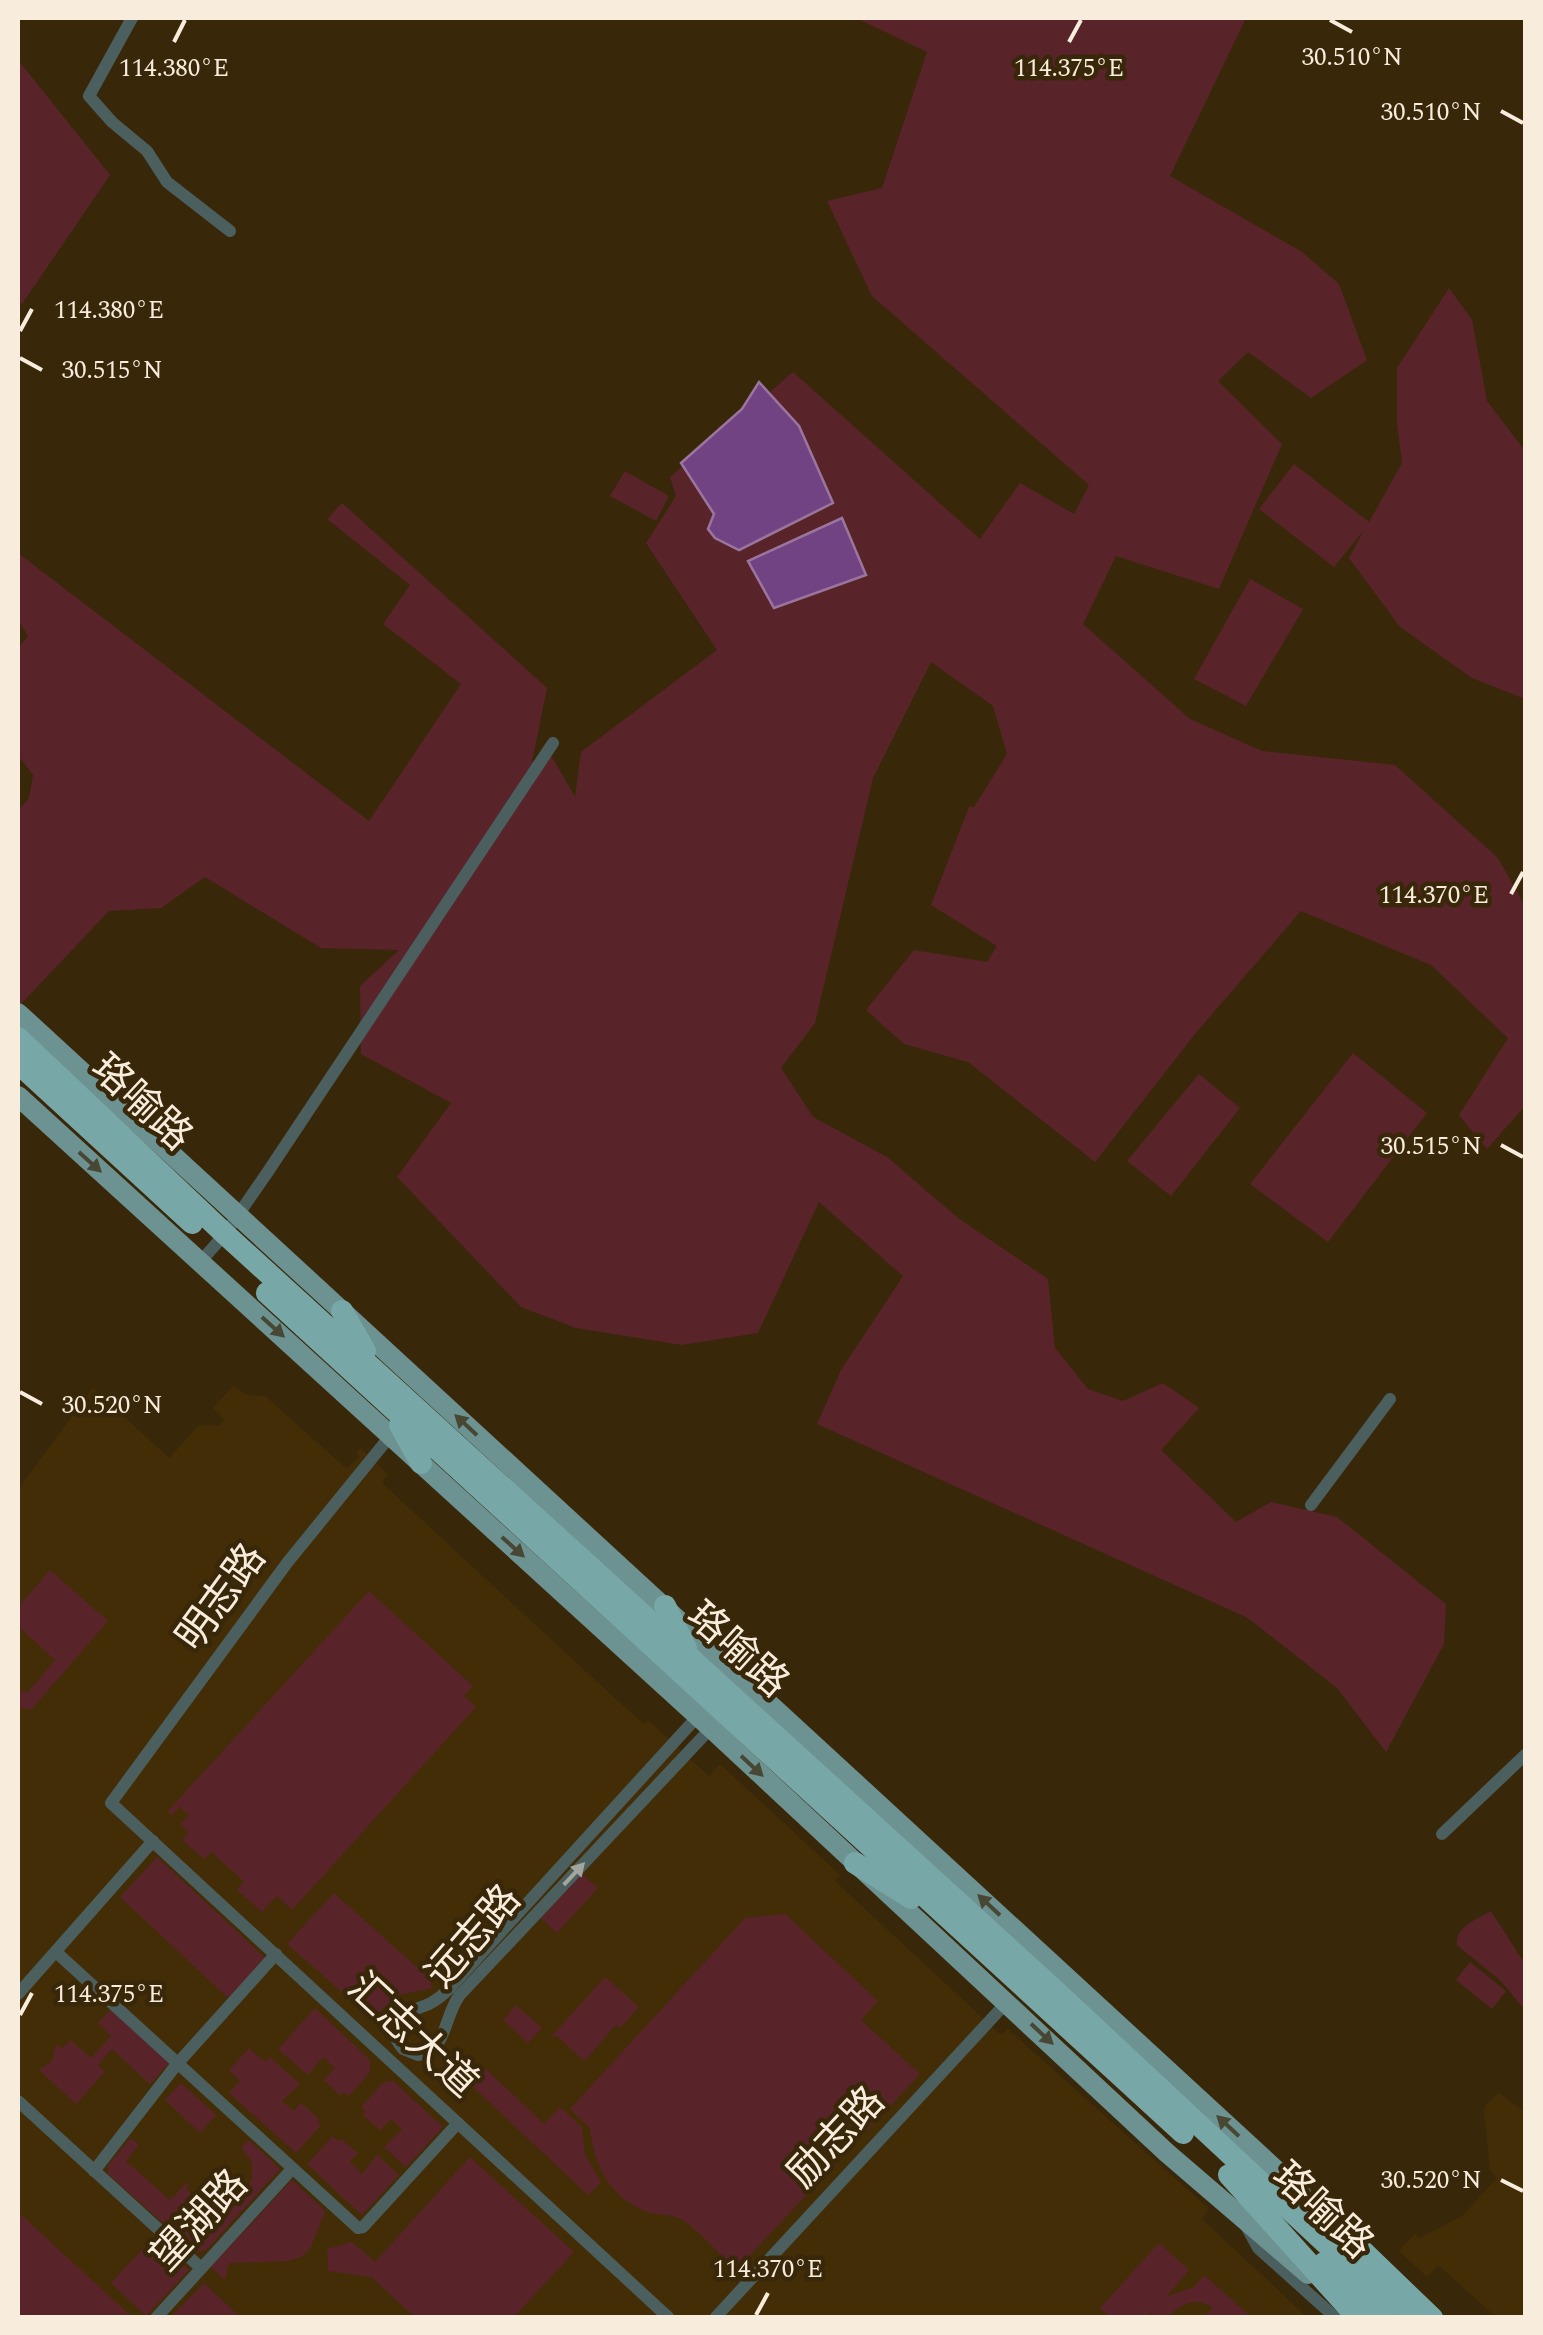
<svg xmlns="http://www.w3.org/2000/svg" width="1543" height="2335" font-family="Spectral,'Noto Sans SC',serif">
  <style>
    .built { fill: #432d07 }
    .green { fill: #582429 }
    .water { fill: #724383; stroke: #9a769e; stroke-width: 2.5 }
    .lines { fill: none; stroke-linecap: round; stroke-linejoin: round }
    .street { stroke: #4c5f5f; stroke-width: 12 }
    .primary { stroke: #6c9292; stroke-width: 20 }
    .highway { stroke: #78a7a7; stroke-width: 22 }
    .oneway { fill: #484733 }
    .oneway2 { fill: #a2a69e }
    .ticks { fill: none; stroke: #f8ecdc; stroke-width: 4 }
    .labels { text-anchor: middle; dominant-baseline: central; stroke-width: 9; stroke-linejoin: round; paint-order: stroke }
    .street-label { font-size: 40px; fill: #f8ecdc; stroke: #39270a }
    .ticks-label { font-size: 25px; text-anchor: middle; fill: #f8ecdc; stroke: #39270a; stroke-width: 9; stroke-linejoin: round; paint-order: stroke }
  </style>
  <rect width="100%" height="100%" fill="#39270a"/>
  <g class="built">
    <polygon points="233,1386 247,1395 265,1396 347,1469 359,1457 356,1453 360,1448 388,1474 382,1483 618,1701 644,1724 649,1721 709,1776 720,1764 840,1875 835,1881 1001,2035 1008,2029 1209,2209 1202,2219 1307,2317 18,2318 18,1489 93,1388 169,1458 199,1425 219,1426 224,1419 213,1408"/>
    <polygon points="1499,2093 1525,2112 1525,2317 1496,2317 1438,2265 1427,2277 1399,2251 1415,2234 1418,2239 1462,2216 1497,2178 1490,2170 1484,2111 1486,2104"/>
  </g>
  <g class="green">
    <polygon points="856,18 1246,18 1170,176 1302,252 1339,284 1367,360 1311,398 1248,352 1218,381 1282,444 1219,589 1116,556 1083,624 1190,719 1262,751 1395,765 1498,858 1525,906 1525,1106 1487,1149 1459,1115 1508,1038 1431,965 1301,911 1195,1034 1095,1162 968,1062 904,1044 866,1010 914,950 987,962 997,946 931,905 969,807 974,807 1007,754 993,706 931,662 873,778 815,1023 781,1068 813,1117 887,1157 958,1218 1048,1279 1055,1348 1088,1389 1123,1401 1163,1383 1199,1408 1161,1450 1236,1522 1271,1502 1337,1517 1446,1604 1444,1644 1386,1752 1337,1688 1248,1618 817,1424 841,1370 903,1276 819,1202 758,1333 682,1345 576,1328 521,1307 397,1177 451,1103 361,1054 360,986 399,950 321,948 205,877 161,908 109,911 20,1005 18,1002 18,810 29,798 33,775 18,755 18,648 28,636 18,620 18,553 369,821 461,684 383,624 410,585 327,519 342,503 547,688 532,762 552,757 575,797 581,752 717,650 646,543 676,496 670,477 793,372 980,539 1020,483 1074,514 1089,485 872,296 827,201 882,188 927,52"/>
    <polygon points="18,60 110,175 22,304 18,301"/>
    <polygon points="1449,288 1472,320 1487,401 1525,451 1525,699 1472,678 1400,627 1349,558 1364,530 1334,567 1259,509 1294,464 1369,522 1402,463 1397,424 1397,368"/>
    <polygon points="625,471 669,496 656,521 610,496"/>
    <polygon points="1250,579 1303,609 1246,706 1194,679"/>
    <polygon points="1353,1053 1427,1113 1328,1242 1250,1184"/>
    <polygon points="1199,1074 1240,1108 1171,1196 1127,1161"/>
    <polygon points="50,1570 108,1621 31,1710 18,1707 18,1691 28,1692 55,1660 18,1626 18,1607"/>
    <polygon points="369,1591 473,1686 464,1696 476,1707 292,1910 277,1896 262,1912 237,1890 244,1882 212,1852 204,1859 182,1840 189,1832 181,1824 189,1815 179,1807 172,1815 168,1811"/>
    <polygon points="157,1857 265,1958 228,1998 120,1897"/>
    <polygon points="582,1874 598,1888 557,1933 541,1918"/>
    <polygon points="334,1893 431,1980 431,1988 400,1995 379,2012 366,2013 287,1944"/>
    <path d="M1491,1911L1525,1964V2010L1501,1981L1457,1945C1455,1927 1477,1919 1491,1911Z"/>
    <path d="M785,1914L878,2001L861,2020L920,2074L736,2270C723,2258 693,2224 679,2218C670,2214 657,2216 648,2212C610,2198 594,2166 590,2128L570,2109L745,1918Z"/>
    <polygon points="1470,1962 1506,1991 1492,2009 1456,1980"/>
    <polygon points="605,1977 639,2007 620,2028 616,2025 584,2061 557,2036 551,2037"/>
    <polygon points="516,2005 542,2028 528,2043 503,2020"/>
    <polygon points="315,2008 370,2060 370,2072 349,2096 344,2092 341,2096 324,2080 335,2068 323,2057 308,2075 278,2049"/>
    <polygon points="111,2009 169,2063 150,2084 112,2049 98,2065 105,2072 76,2104 39,2070 52,2061 56,2044 62,2049 70,2040 91,2058 111,2036 98,2023"/>
    <polygon points="249,2048 265,2062 270,2057 300,2084 282,2101 294,2111 301,2103 319,2119 317,2122 321,2125 296,2153 229,2093 240,2081 229,2070"/>
    <polygon points="484,2067 544,2124 560,2107 582,2127 585,2154 601,2182 588,2195 474,2088 474,2080"/>
    <polygon points="393,2081 443,2127 406,2167 384,2147 402,2129 391,2119 380,2130 363,2115 365,2111 361,2107 383,2083"/>
    <polygon points="181,2083 216,2115 200,2133 165,2100"/>
    <polygon points="333,2136 338,2141 341,2139 358,2153 350,2162 362,2174 377,2155 399,2175 362,2215 307,2164"/>
    <polygon points="131,2138 139,2145 126,2161 170,2200 186,2183 189,2185 186,2189 216,2217 252,2180 252,2162 241,2148 249,2140 280,2169 207,2249 197,2253 108,2174 108,2165"/>
    <polygon points="470,2157 574,2252 514,2317 415,2317 371,2277 328,2271 327,2249 352,2242 375,2262"/>
    <polygon points="292,2180 325,2211 311,2247 301,2257 287,2261 229,2263 225,2280 211,2267"/>
    <polygon points="18,2212 132,2317 18,2317"/>
    <polygon points="154,2237 189,2270 146,2316 111,2283"/>
    <path d="M1159,2243L1189,2270L1166,2297L1194,2287L1204,2275L1251,2317H1204L1213,2307C1196,2297 1181,2303 1168,2317H1150L1153,2311L1146,2317H1111L1100,2308Z"/>
    <polygon points="204,2283 240,2317 171,2317"/>
  </g>
  <g class="water">
    <polygon points="759,382 799,426 833,503 739,550 715,538 708,529 714,514 681,463 742,409"/>
    <polygon points="842,518 866,575 774,608 748,561"/>
  </g>
  <g class="lines">
    <g class="street">
      <polyline points="132,18 89,96 112,122 147,151 167,182 230,231"/>
      <polyline points="201,1261 225,1234 269,1170 553,743"/>
      <polyline points="391,1435 287,1563 111,1803 669,2318"/>
      <polyline points="1311,1505 1390,1399"/>
      <path d="M698,1716L450,1988C444,1994 437,2000 429,2004C408,2013 376,2016 403,2049L418,2055C447,2051 443,2019 459,1996L711,1728"/>
      <polyline points="1442,1834 1526,1754"/>
      <polyline points="56,1952 358,2228 363,2227 458,2123"/>
      <polyline points="18,1994 153,1841"/>
      <polyline points="18,2101 201,2268"/>
      <polyline points="94,2171 177,2064 276,1954"/>
      <polyline points="1245,2224 1258,2248 1336,2318"/>
      <polyline points="156,2318 292,2169"/>
      <polyline points="715,2318 1007,2002"/>
    </g>
    <g class="primary">
      <polyline points="18,1013 1301,2193"/>
      <polyline points="18,1096 711,1728 1167,2153 1308,2274"/>
    </g>
    <g class="highway">
      <polyline points="18,1038 225,1234 1051,1987 1406,2318"/>
      <polyline points="18,1063 192,1223"/>
      <polyline points="267,1293 1183,2133"/>
      <polyline points="342,1311 365,1351"/>
      <polyline points="400,1425 421,1463"/>
      <polyline points="665,1606 686,1648"/>
      <polyline points="855,1863 911,1898"/>
      <polyline points="1229,2175 1358,2318"/>
      <polyline points="1280,2187 1325,2215 1432,2318"/>
      <polyline points="1324,2263 1383,2318"/>
    </g>
  </g>
  <defs><path id="oneway-solid" d="M-6-.8H1V-3.2L6.5 0L1 3.2V.8H-6Z" transform="scale(2.5)"/></defs>
  <g class="oneway">
    <use href="#oneway-solid" transform="translate(90 1162) rotate(42)"/>
    <use href="#oneway-solid" transform="translate(273 1327) rotate(42)"/>
    <use href="#oneway-solid" transform="translate(466 1425) rotate(-137)"/>
    <use href="#oneway-solid" transform="translate(513 1547) rotate(42)"/>
    <use href="#oneway-solid" transform="translate(752 1766) rotate(43)"/>
    <use href="#oneway-solid" transform="translate(989 1905) rotate(-137)"/>
    <use href="#oneway-solid" transform="translate(1042 2034) rotate(43)"/>
    <use href="#oneway-solid" transform="translate(1228 2126) rotate(-137)"/>
  </g>
  <use class="oneway2" href="#oneway-solid" transform="translate(574 1874) rotate(-47)"/>
  <path class="ticks" d="M1330,20L1352,32M174,42L185,20M1069,42L1081,20M1501,111L1523,123M20,331L32,309M20,358L42,370M1511,894L1523,872M1501,1145L1523,1157M20,1392L42,1404M20,2015L32,1993M1501,2180L1523,2191M756,2315L768,2293"/>
  <g class="labels">
    <g class="street-label">
      <text transform="translate(141 1103) rotate(43)">珞喻路</text>
      <text transform="translate(222 1598) rotate(-54)">明志路</text>
      <text transform="translate(737 1650) rotate(42)">珞喻路</text>
      <text transform="translate(474 1937) rotate(-49)">远志路</text>
      <text transform="translate(412 2036) rotate(43)">汇志大道</text>
      <text transform="translate(837 2138) rotate(-47)">励志路</text>
      <text transform="translate(1322 2211) rotate(43)">珞喻路</text>
      <text transform="translate(200 2221) rotate(-47)">望湖路</text>
    </g>
  </g>
  <g class="ticks-label">
    <text x="1352" y="65">30.510°N</text>
    <text x="174" y="76">114.380°E</text>
    <text x="1069" y="76">114.375°E</text>
    <text x="1431" y="120">30.510°N</text>
    <text x="109" y="318">114.380°E</text>
    <text x="112" y="378">30.515°N</text>
    <text x="1434" y="903">114.370°E</text>
    <text x="1431" y="1154">30.515°N</text>
    <text x="112" y="1413">30.520°N</text>
    <text x="109" y="2002">114.375°E</text>
    <text x="1431" y="2188">30.520°N</text>
    <text x="768" y="2277">114.370°E</text>
  </g>
  <rect width="1543" height="2335" fill="none" stroke="#f8ecdc" stroke-width="40"/>
</svg>
